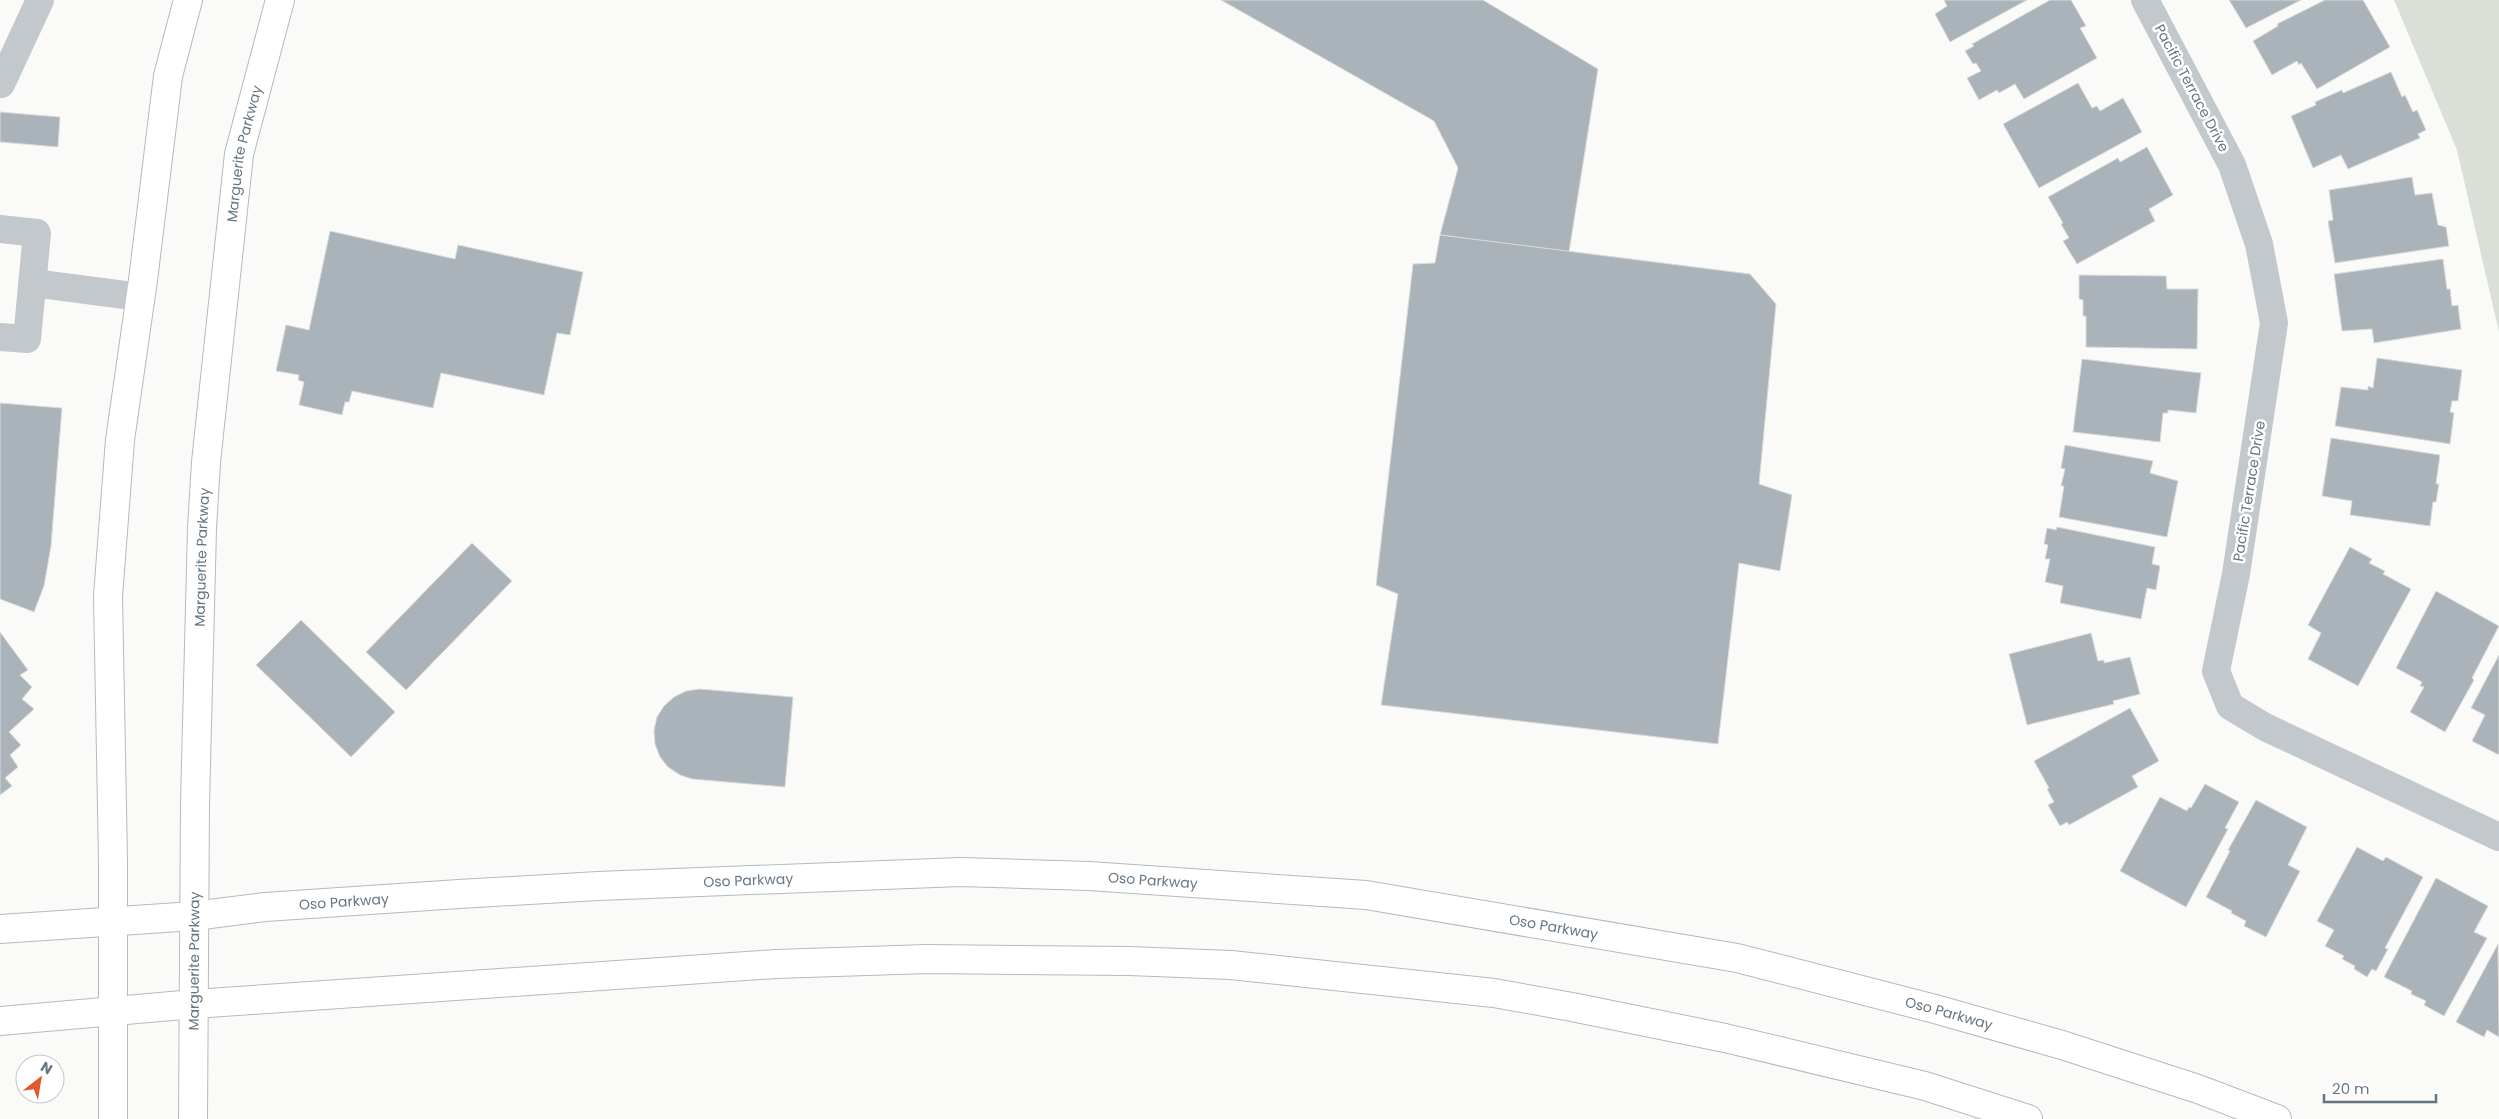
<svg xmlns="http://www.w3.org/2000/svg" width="2499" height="1119" font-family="Poppins,sans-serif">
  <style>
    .green { fill: #dadfd7 }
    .building { fill: #aab3b9; stroke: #dcdcda }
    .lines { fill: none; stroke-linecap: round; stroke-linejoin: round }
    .major-casing { stroke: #b5babe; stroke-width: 30 }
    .minor { stroke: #c3c8cc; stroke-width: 28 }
    .major { stroke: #fff; stroke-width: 28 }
    .labels { text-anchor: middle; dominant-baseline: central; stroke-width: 5; stroke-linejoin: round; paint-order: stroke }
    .street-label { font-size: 14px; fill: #657683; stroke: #fff }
  </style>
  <rect width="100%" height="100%" fill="#fafaf8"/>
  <polygon class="green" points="2394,0 2499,0 2499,332 2457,150"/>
  <g class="building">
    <polygon points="1221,0 1483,0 1598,69 1569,252 1440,235 1458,168 1434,121"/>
    <polygon points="1944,0 2027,0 1950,42 1935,14 1947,6"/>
    <polygon points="2050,0 2071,0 2086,26 2080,28 2097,58 2024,99 2015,84 1999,93 1997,90 1979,100 1967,78 1981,71 1976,63 1973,64 1965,51 1974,46 1972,44"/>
    <polygon points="2229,0 2301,0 2246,28"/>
    <polygon points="2325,0 2363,0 2390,47 2317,89 2301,63 2299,65 2297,61 2272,75 2253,41 2278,26 2277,24"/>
    <polygon points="2391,72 2402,97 2405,95 2413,112 2417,110 2426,130 2418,134 2420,138 2348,169 2341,155 2313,168 2291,116 2316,105 2315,102 2342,90 2343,93"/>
    <polygon points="2078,83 2092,108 2097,106 2100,111 2123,98 2142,132 2039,188 2003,124"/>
    <polygon points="0,112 60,117 58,147 0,142"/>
    <polygon points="2147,147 2173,195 2149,209 2155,221 2077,264 2063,241 2069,238 2061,224 2063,223 2048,197 2118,158 2120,162"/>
    <polygon points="2412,177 2415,195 2432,193 2438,225 2446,227 2449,246 2335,263 2328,221 2333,220 2329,190"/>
    <polygon points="330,231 455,259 458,245 583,272 570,335 557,333 544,395 441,373 433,408 352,391 349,402 345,402 342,415 299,405 304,382 298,380 299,375 276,371 286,325 309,330"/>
    <polygon points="1440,235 1750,274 1776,304 1759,484 1792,495 1780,571 1739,563 1718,744 1381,705 1398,594 1376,585 1413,264 1435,263"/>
    <polygon points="2443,259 2447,289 2450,289 2452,306 2458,305 2461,329 2374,343 2372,329 2342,331 2334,274"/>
    <polygon points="2079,275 2166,276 2167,289 2198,289 2197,349 2086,347 2086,316 2083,316 2083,300 2079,299"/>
    <polygon points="2377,358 2462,370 2458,401 2452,401 2450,412 2454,413 2450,444 2335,426 2341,387 2368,390 2368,386 2373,388"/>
    <polygon points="2082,359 2201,373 2196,413 2168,410 2168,413 2163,413 2160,442 2073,432"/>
    <polygon points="0,403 62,408 51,546 44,586 34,612 0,599"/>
    <polygon points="2331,438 2440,455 2436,484 2439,484 2436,502 2433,502 2430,526 2350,515 2352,501 2322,496"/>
    <polygon points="2065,445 2153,461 2150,473 2178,481 2167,537 2059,517 2064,486 2061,486 2065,469 2061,468"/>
    <polygon points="2057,527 2155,547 2152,564 2160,566 2156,590 2147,588 2141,619 2060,603 2063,586 2045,582 2050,559 2045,559 2048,545 2044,544 2047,528 2056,530"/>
    <polygon points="472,543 512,581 406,690 366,652"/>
    <polygon points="2350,547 2372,559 2369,563 2385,571 2383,574 2411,589 2358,686 2308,659 2321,633 2308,625"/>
    <polygon points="2436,591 2499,626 2472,678 2474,680 2445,732 2410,712 2424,687 2420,686 2422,682 2396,668"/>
    <polygon points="301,620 395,712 351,757 256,665"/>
    <polygon points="0,632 28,670 20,675 32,687 22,699 34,709 9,732 21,745 10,755 18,767 5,778 12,786 0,795"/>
    <polygon points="2091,633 2098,661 2104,660 2104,663 2130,657 2140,694 2113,701 2114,704 2027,725 2009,654"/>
    <polygon points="2499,655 2499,755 2472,741 2485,715 2471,708"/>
    <polygon points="700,689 793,697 785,787 692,779 680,775 668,767 660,757 655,744 654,730 657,717 664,706 674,697 686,691"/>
    <polygon points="2130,708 2159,761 2132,776 2138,787 2069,825 2067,822 2060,826 2048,805 2054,802 2047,789 2049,788 2034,761"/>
    <polygon points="2205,784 2239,802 2225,828 2228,829 2186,907 2120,871 2160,797 2187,811 2189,807 2191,808"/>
    <polygon points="2256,800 2307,827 2288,865 2300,871 2266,937 2244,926 2246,921 2231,913 2232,911 2206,897 2230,851 2228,850"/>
    <polygon points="2357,847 2383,861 2386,857 2423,877 2385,948 2388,949 2376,971 2372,969 2367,977 2354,969 2355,966 2342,959 2344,956 2325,946 2334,930 2317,921"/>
    <polygon points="2436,878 2488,906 2474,932 2487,938 2444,1016 2424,1005 2426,1001 2411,994 2412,991 2384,977"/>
    <polygon points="2498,944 2499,1037 2487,1030 2484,1037 2456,1022"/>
  </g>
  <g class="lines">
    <defs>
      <g id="major">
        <path id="s1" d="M0,929L194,916L265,907L459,894L598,886L961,872L1089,876L1366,895L1737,958L1935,1009L2062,1045L2198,1089L2277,1119"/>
        <polyline points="0,1021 194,1004 776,964 927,959 1129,961 1231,965 1494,993 1572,1007 1725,1038 1925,1086 2028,1119"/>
        <polyline points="113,1119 113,861 108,596 120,440 143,280 168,76 188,0"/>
        <path id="s2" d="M193,1119L195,803L202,528L206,462L239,154L280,0"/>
      </g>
    </defs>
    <use href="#major" class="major-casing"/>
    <g class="minor">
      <polyline points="2145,0 2232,165 2259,244 2274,323 2236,574 2216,671 2230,706 2265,727 2499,837"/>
      <polyline points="1,84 40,0"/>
      <polyline points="0,229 37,233 27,339 0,337"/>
      <polyline points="33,283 140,297"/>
    </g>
    <use href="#major" class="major"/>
  </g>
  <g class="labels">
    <g class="street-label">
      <text transform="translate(2192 88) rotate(62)">Pacific Terrace Drive</text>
      <text stroke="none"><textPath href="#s2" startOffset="968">Marguerite Parkway</textPath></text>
      <text transform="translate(2249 491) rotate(-81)">Pacific Terrace Drive</text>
      <text stroke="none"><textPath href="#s2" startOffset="562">Marguerite Parkway</textPath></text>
      <text stroke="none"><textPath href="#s1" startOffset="1155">Oso Parkway</textPath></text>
      <text stroke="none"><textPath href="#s1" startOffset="750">Oso Parkway</textPath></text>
      <text stroke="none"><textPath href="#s1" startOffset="345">Oso Parkway</textPath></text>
      <text stroke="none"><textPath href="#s1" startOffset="1559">Oso Parkway</textPath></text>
      <text stroke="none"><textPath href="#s2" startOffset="158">Marguerite Parkway</textPath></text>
      <text stroke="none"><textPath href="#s1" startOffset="1964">Oso Parkway</textPath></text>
    </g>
  </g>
  <g transform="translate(40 1079) rotate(31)"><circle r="24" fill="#ffffff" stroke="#c1c8cd"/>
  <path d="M0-4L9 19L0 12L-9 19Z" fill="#e4572e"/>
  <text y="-8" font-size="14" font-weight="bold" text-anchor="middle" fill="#657683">N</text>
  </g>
  <path d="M2324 1094v8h112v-8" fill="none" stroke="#657683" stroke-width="2.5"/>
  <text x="2332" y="1094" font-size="15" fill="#657683" stroke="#ffffff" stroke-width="4" paint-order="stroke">20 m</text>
</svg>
